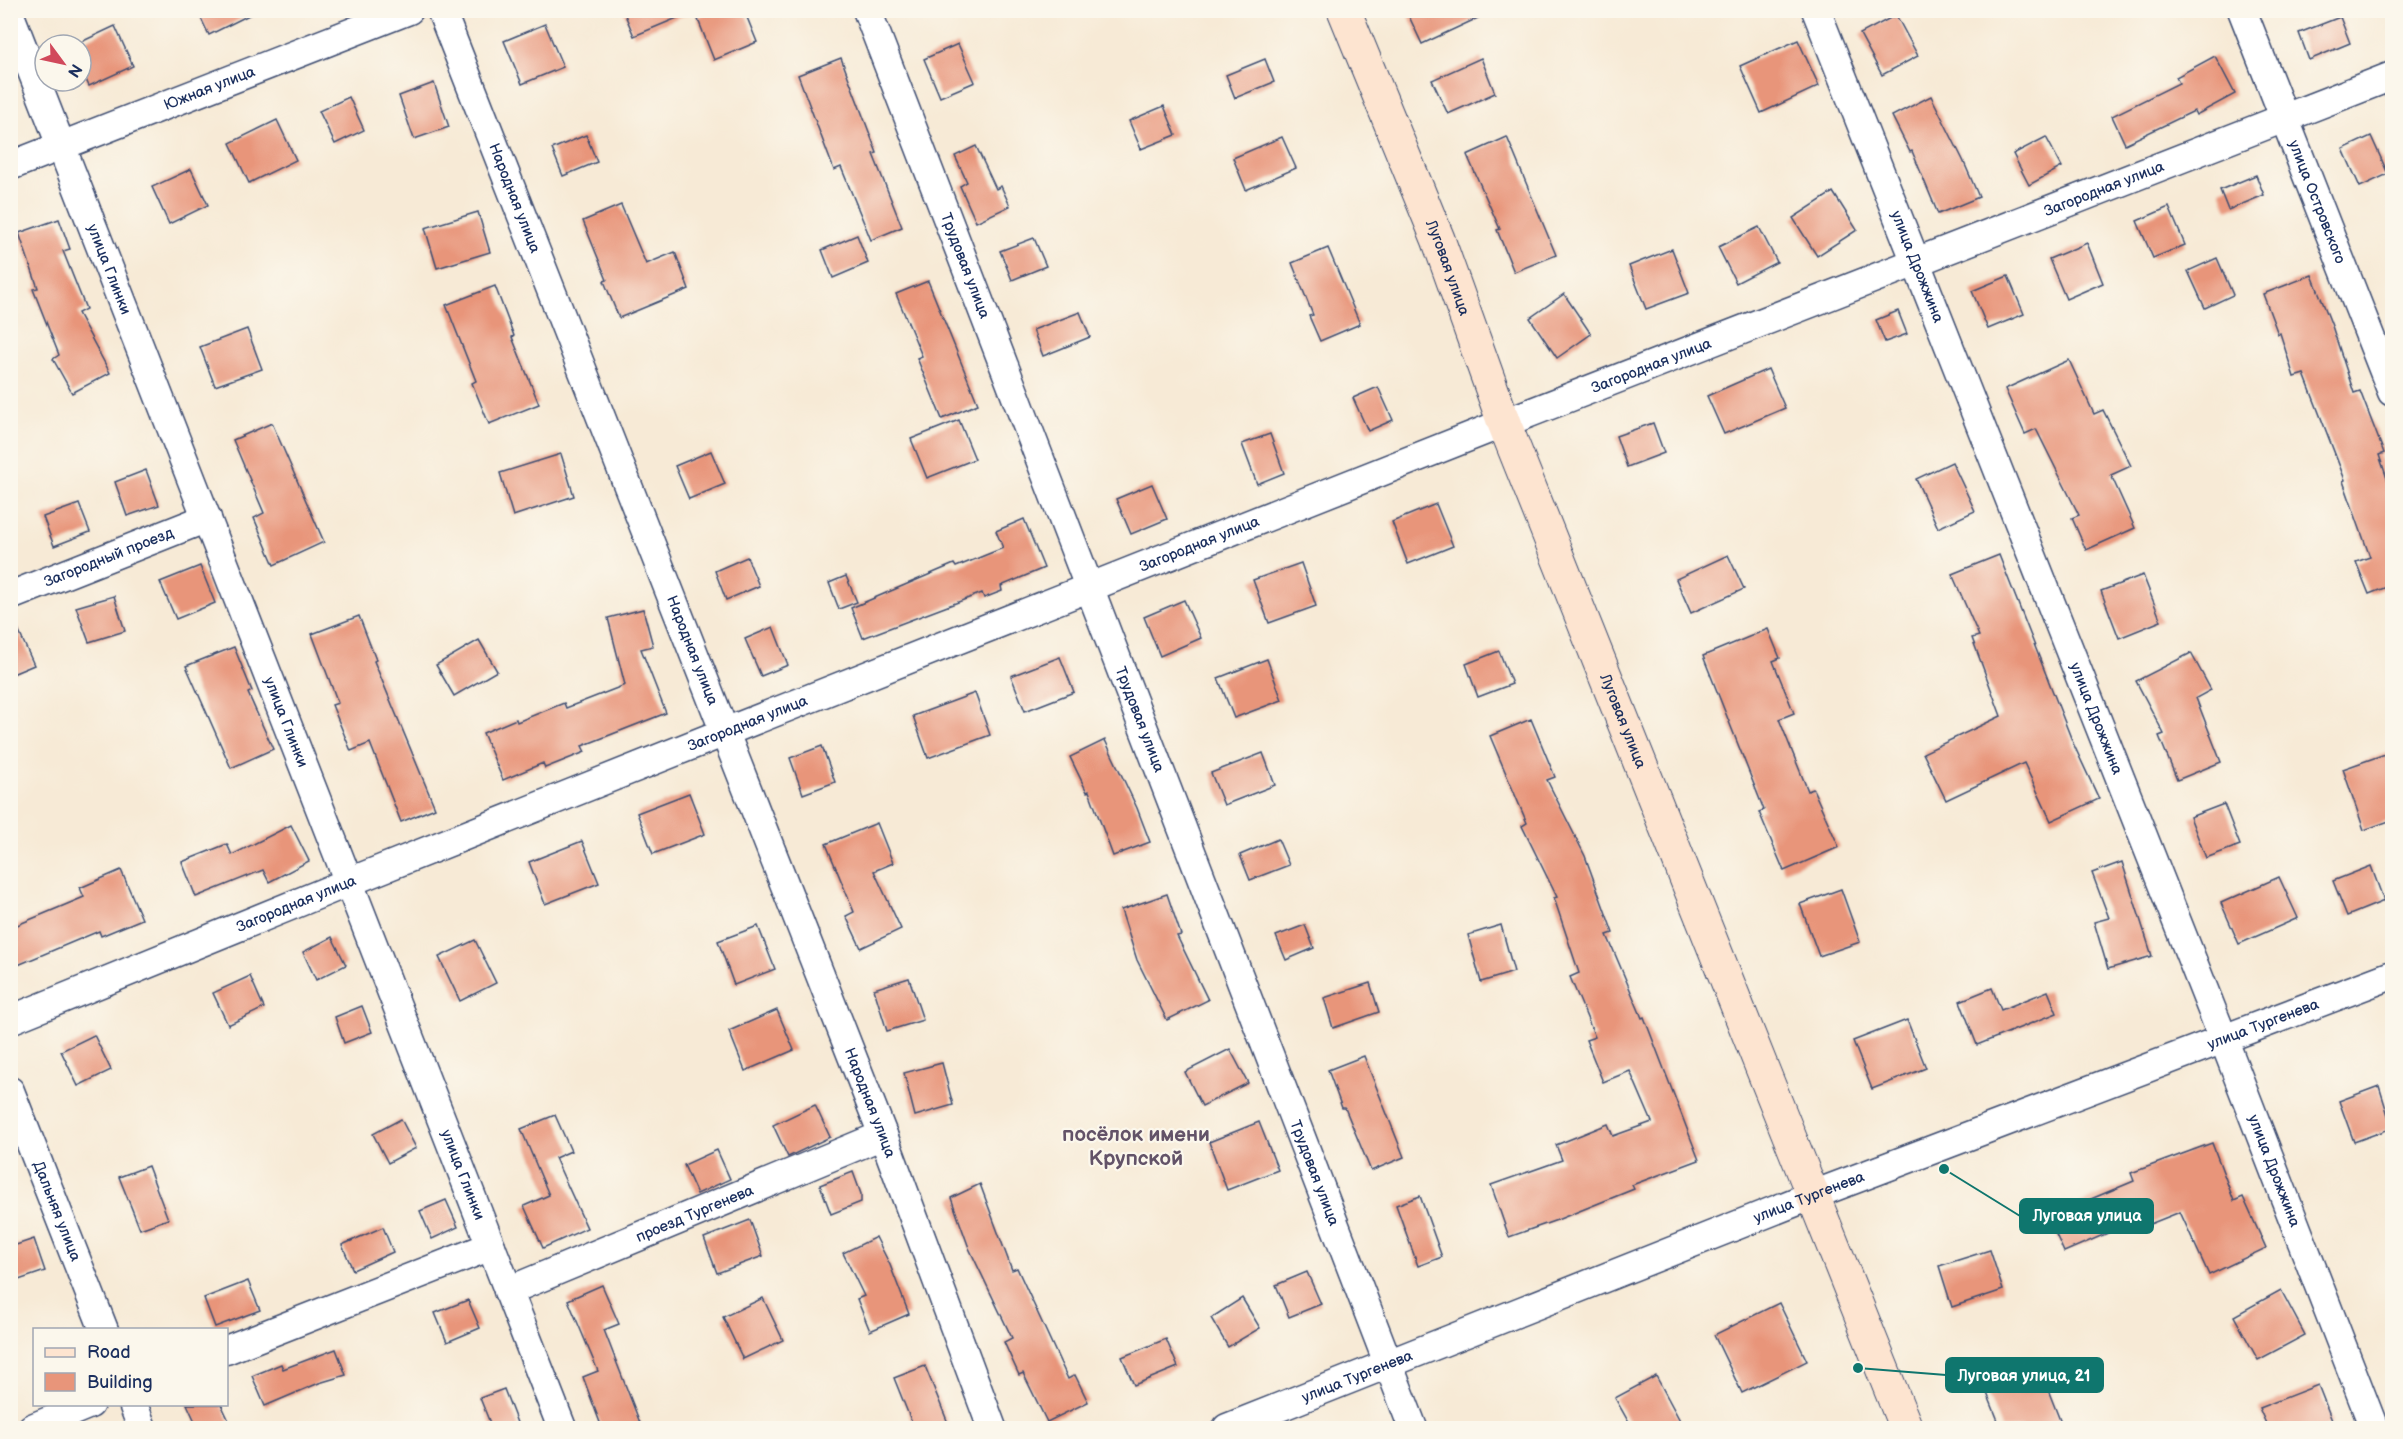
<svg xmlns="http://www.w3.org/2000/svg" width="2403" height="1439" font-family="'Balsamiq Sans',sans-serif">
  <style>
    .building { fill: #e8957a }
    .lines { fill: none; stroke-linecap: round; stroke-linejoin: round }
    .street-casing { stroke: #3c4b70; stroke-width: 31 }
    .secondary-casing { stroke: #3c4b70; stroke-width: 35 }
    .street { stroke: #fff; stroke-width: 28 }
    .secondary { stroke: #fde4d0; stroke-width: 33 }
    .labels { text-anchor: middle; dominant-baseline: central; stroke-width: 4.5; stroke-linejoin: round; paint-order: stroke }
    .street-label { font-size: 15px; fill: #1b2f5e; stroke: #fbf7ec }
    .district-label { font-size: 21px; font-weight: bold; fill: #635368; stroke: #fbf7ec }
    .leader { fill: none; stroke: #0f766e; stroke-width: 2 }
    .callout-dot { fill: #0f766e; stroke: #fbf7ec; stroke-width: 2 }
    .callout { fill: #0f766e; stroke: #0f766e; stroke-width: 2 }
    .callout-label { font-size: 16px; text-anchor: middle; font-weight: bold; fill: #fff }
  </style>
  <rect width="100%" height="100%" fill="#fbf7ec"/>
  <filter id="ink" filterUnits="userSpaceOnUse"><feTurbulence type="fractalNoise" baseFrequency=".0167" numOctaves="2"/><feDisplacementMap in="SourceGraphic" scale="12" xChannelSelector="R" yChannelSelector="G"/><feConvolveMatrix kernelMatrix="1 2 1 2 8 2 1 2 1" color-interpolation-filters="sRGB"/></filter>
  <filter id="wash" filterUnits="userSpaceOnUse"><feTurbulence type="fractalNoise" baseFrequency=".008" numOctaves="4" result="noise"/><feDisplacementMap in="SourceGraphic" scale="24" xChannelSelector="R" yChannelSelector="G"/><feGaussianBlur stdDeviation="1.35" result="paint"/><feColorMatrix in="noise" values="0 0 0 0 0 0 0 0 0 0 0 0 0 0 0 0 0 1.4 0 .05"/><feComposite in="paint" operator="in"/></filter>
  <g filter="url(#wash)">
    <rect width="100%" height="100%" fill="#f7ead6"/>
    <g id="blocks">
      <g class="building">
        <polygon points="197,10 259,10 209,35"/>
        <polygon points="623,10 694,10 694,11 634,36"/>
        <polygon points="713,10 744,10 757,42 714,60 697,17"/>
        <polygon points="1406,10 1495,10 1422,44"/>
        <polygon points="1896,15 1918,56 1882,75 1860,34"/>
        <polygon points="2340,17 2350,43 2309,60 2299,33"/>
        <polygon points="545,24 563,67 522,84 504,41"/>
        <polygon points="115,26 133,66 89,86 81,69 81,42"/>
        <polygon points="1798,40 1819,86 1761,113 1740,66"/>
        <polygon points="958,44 975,82 940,97 924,59"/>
        <polygon points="2215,56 2235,94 2196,115 2194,111 2125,144 2112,116 2179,83 2176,77"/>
        <polygon points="841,58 877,153 873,154 902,227 871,240 841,167 834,170 798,75"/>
        <polygon points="1481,58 1495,93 1448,114 1432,80"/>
        <polygon points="1265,59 1274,82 1235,98 1226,75"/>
        <polygon points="434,83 449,127 414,139 399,96"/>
        <polygon points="1931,96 1963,160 1979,197 1938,214 1912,151 1910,152 1892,116"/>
        <polygon points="349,97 364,130 335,144 319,111"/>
        <polygon points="1164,106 1176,135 1141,149 1129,121"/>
        <polygon points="277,120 296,160 249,183 230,143"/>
        <polygon points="586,135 597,162 563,176 552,149"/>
        <polygon points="2371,136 2388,174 2360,187 2343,149"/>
        <polygon points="1282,137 1296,168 1246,190 1233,158"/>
        <polygon points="1507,137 1556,255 1514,272 1497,230 1500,229 1467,155"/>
        <polygon points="2046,137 2062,167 2029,185 2013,154"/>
        <polygon points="976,146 996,189 1001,186 1010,206 976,222 960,186 967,182 955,156"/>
        <polygon points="191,169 208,205 169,224 152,187"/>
        <polygon points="2256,175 2264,195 2228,210 2220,190"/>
        <polygon points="1833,192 1857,230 1817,256 1793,218"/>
        <polygon points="621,205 646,264 675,252 689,289 619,318 604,281 607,280 583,221"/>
        <polygon points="2169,207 2185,245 2153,258 2137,221"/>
        <polygon points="478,212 490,252 437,268 425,228"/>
        <polygon points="59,219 70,249 63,251 86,309 78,313 110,373 72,393 53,359 59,355 33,289 38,288 19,233"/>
        <polygon points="1759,227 1777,262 1736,283 1718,247"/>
        <polygon points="857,235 868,263 833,278 822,250"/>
        <polygon points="1034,238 1046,266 1012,280 1000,251"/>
        <polygon points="2087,243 2103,283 2066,299 2049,259"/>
        <polygon points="1328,248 1360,324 1320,341 1309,316 1313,315 1292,263"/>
        <polygon points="1672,249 1689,293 1646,309 1629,266"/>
        <polygon points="2217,258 2233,295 2205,308 2188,271"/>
        <polygon points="2312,275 2332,326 2354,393 2360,391 2384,453 2379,455 2392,493 2392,585 2369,594 2356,562 2370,557 2343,481 2345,480 2304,374 2294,377 2280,333 2278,334 2263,294"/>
        <polygon points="2008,276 2024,314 1988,329 1972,291"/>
        <polygon points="928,281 978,404 942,419 917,358 922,356 896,294"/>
        <polygon points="495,286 514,336 512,337 539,404 489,424 472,383 476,381 446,305"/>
        <polygon points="1564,294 1591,334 1557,358 1530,318"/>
        <polygon points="1898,311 1907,334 1885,342 1876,320"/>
        <polygon points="1080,312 1090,337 1043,356 1033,330"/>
        <polygon points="247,329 262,369 215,386 200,347"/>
        <polygon points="2069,360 2094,414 2103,410 2131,466 2111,475 2135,528 2086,550 2072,518 2079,515 2036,429 2025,434 2005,389"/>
        <polygon points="1768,369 1785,408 1724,434 1707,396"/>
        <polygon points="1378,387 1393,420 1368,431 1353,398"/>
        <polygon points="959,420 975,459 927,478 911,439"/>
        <polygon points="272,423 324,542 274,565 254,518 264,513 233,440"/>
        <polygon points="1653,423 1664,453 1627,467 1616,436"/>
        <polygon points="1270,434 1284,473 1257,484 1242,444"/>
        <polygon points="711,451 725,484 689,499 675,466"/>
        <polygon points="561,454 574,496 513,516 500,473"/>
        <polygon points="1952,462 1975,511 1938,528 1916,479"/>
        <polygon points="146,470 159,505 127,516 115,482"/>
        <polygon points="1152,484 1167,519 1131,534 1116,499"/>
        <polygon points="79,504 90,532 54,546 43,517"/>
        <polygon points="1436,504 1453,546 1408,564 1392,522"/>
        <polygon points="1024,519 1044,568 1001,586 1002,591 984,598 982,593 863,638 851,608 954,564 956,567 1003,548 996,531"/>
        <polygon points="1728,555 1744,589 1691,613 1676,579"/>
        <polygon points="1999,555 2073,743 2099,799 2051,821 2024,763 1946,800 1923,753 2001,716 1972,638 1979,636 1952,574"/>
        <polygon points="747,557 759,586 726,600 715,571"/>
        <polygon points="1301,563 1316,606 1269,623 1253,580"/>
        <polygon points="200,566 215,603 176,619 160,582"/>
        <polygon points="2143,575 2161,621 2119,638 2101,591"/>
        <polygon points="846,576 857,602 839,609 829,583"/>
        <polygon points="114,596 125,631 89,642 76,607"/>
        <polygon points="1184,600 1201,638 1160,656 1144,617"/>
        <polygon points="643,609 653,646 641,649 666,713 582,746 585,752 545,768 543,763 503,780 483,733 516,719 517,722 564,703 566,708 625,685 608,618"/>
        <polygon points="10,612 34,665 10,675"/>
        <polygon points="359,616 376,660 374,661 435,808 401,822 370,743 351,751 332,705 338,703 312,634"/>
        <polygon points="773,627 788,665 761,676 745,639"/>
        <polygon points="1768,629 1780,658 1773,661 1794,713 1779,719 1808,791 1813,789 1839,847 1784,871 1759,812 1764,810 1703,656"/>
        <polygon points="479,640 497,671 454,696 436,665"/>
        <polygon points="234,647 252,691 248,693 273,749 231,768 186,666"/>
        <polygon points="1499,651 1512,684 1478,697 1466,664"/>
        <polygon points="2191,653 2211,690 2196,698 2221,762 2177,780 2159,736 2164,734 2136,681"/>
        <polygon points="1060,657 1074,692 1025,711 1011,676"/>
        <polygon points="1267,659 1282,700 1234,718 1218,678"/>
        <polygon points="975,693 990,735 928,758 913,716"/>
        <polygon points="1531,719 1555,777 1547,780 1585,856 1613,933 1607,935 1642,1018 1644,1017 1699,1160 1632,1185 1634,1189 1557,1220 1509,1237 1491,1185 1562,1160 1556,1145 1608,1124 1613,1136 1652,1122 1630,1071 1603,1082 1586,1040 1595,1037 1570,977 1579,973 1554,898 1557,897 1522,826 1527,823 1490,736"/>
        <polygon points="1105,740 1137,808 1150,842 1113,856 1089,791 1087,792 1070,757"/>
        <polygon points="822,746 835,782 803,794 790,758"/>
        <polygon points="1263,753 1275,785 1224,805 1211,773"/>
        <polygon points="2388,753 2392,766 2392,820 2364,830 2343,769"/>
        <polygon points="689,793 705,834 653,854 637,813"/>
        <polygon points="2224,804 2240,845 2206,858 2190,817"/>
        <polygon points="877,823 893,863 874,871 901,929 861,948 846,916 854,912 826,844"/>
        <polygon points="291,825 309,861 269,882 263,870 196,897 182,862 227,844 232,855"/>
        <polygon points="1278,839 1289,865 1250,880 1240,855"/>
        <polygon points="582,841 599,883 545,904 529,862"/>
        <polygon points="2122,862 2152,956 2108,969 2094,922 2109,918 2092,873"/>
        <polygon points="2371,866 2384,901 2347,916 2333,881"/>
        <polygon points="121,870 142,919 101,936 99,931 18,965 10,948 10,928 84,897 80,888"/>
        <polygon points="2279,877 2298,918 2239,944 2221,903"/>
        <polygon points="1841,889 1860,942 1819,956 1800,904"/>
        <polygon points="1167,894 1181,935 1177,936 1208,1000 1167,1020 1137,960 1121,910"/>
        <polygon points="1305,925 1314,948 1286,960 1276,936"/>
        <polygon points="1501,925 1514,972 1481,982 1468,935"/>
        <polygon points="758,926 775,969 734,985 718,941"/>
        <polygon points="332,937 346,965 316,980 303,952"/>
        <polygon points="475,940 496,983 460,1001 439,957"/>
        <polygon points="250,976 264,1008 228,1025 213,993"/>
        <polygon points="909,978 923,1020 887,1031 874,989"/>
        <polygon points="1370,983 1379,1012 1333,1028 1324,998"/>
        <polygon points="1992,988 2001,1010 2048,991 2057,1013 1977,1045 1960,1001"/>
        <polygon points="362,1006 372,1032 344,1043 335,1017"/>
        <polygon points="777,1010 794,1050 745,1071 729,1031"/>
        <polygon points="1907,1020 1926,1068 1872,1089 1853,1041"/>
        <polygon points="94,1035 111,1070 78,1086 61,1051"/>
        <polygon points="1230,1049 1248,1083 1202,1106 1185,1072"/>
        <polygon points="1364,1056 1404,1157 1371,1171 1345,1108 1342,1108 1328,1070"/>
        <polygon points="942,1063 953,1105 915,1116 904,1073"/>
        <polygon points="2379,1086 2392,1128 2354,1142 2339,1101"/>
        <polygon points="815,1105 830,1137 788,1157 773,1125"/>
        <polygon points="555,1115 571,1151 555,1158 587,1228 543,1248 524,1206 549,1195 521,1129"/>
        <polygon points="401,1119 416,1148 388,1163 373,1134"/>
        <polygon points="1259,1122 1278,1170 1227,1190 1209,1142"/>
        <polygon points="2212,1143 2234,1201 2243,1197 2266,1248 2209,1275 2180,1212 2150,1224 2147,1216 2064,1252 2048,1217 2134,1181 2131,1173"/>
        <polygon points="717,1150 730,1179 697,1194 684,1165"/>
        <polygon points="148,1166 168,1219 140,1229 119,1177"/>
        <polygon points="853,1172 861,1194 861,1202 831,1214 820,1185"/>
        <polygon points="980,1184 1012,1270 1017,1268 1068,1379 1075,1375 1088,1402 1047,1422 1023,1373 1019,1375 1004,1342 1012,1338 969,1248 951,1198"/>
        <polygon points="1420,1196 1442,1257 1418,1266 1396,1205"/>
        <polygon points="446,1200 458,1227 432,1239 420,1211"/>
        <polygon points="750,1220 763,1256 717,1273 704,1238"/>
        <polygon points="383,1227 393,1252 353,1270 342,1245"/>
        <polygon points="876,1237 890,1265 909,1314 870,1331 857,1299 864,1296 843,1253"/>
        <polygon points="34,1239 45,1271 10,1283 10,1247"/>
        <polygon points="1990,1250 2003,1290 1952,1307 1939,1266"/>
        <polygon points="1307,1272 1321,1304 1289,1317 1276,1285"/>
        <polygon points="248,1281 260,1310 215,1327 204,1298"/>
        <polygon points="602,1285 619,1324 604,1330 642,1428 602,1428 583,1377 598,1371 568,1300"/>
        <polygon points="2281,1290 2305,1335 2258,1360 2234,1316"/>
        <polygon points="763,1298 783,1340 743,1359 723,1317"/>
        <polygon points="1242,1298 1260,1328 1228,1347 1211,1318"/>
        <polygon points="468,1300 480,1328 447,1342 435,1313"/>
        <polygon points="1779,1303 1807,1361 1742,1393 1714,1335"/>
        <polygon points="1166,1339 1178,1367 1134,1385 1122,1357"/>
        <polygon points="336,1349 346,1375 319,1383 265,1406 252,1376 281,1364 283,1369"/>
        <polygon points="925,1366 950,1428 914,1428 894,1378"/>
        <polygon points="2039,1367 2063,1428 2001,1428 1985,1388"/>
        <polygon points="1656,1376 1684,1428 1632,1428 1615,1398"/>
        <polygon points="2318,1385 2333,1423 2321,1428 2268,1428 2259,1408"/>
        <polygon points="504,1389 519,1428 492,1428 480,1398"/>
        <polygon points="187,1404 221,1404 230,1423 219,1428 198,1428"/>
      </g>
    </g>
  </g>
  <g filter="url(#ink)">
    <use href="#blocks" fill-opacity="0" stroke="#3c4b70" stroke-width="1.5"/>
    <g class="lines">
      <defs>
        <g id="street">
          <path id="s1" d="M441,10L883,1135L992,1428"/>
          <path id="s2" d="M867,10L1413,1428"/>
          <path id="s3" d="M1816,10L2223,1038L2374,1428"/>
          <path id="s4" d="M2242,10L2392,392"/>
          <path id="s5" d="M10,15L562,1428"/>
          <path id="s6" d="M10,166L409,10"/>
          <path id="s7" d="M10,596L207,518"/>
          <path id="s8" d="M10,1020L349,882L725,732L1504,423L2392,76"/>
          <path id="s9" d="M10,1091L104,1330"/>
          <path id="s10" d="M508,1291L883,1135"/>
          <polyline points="226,1350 491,1246"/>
          <polyline points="133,1404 142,1428"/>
          <polyline points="32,1428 90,1404"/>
          <path id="s11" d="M1227,1428L1813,1195L2392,975"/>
        </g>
        <g id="secondary">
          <path id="s12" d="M1344,10L1438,239L1504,423L1906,1428"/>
        </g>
      </defs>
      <use href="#street" class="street-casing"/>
      <use href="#secondary" class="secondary-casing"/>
      <use href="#street" class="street"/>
      <use href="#secondary" class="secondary"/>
    </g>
  </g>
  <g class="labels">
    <g class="street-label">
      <text stroke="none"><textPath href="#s6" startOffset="214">Южная улица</textPath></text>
      <text stroke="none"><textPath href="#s8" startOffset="2253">Загородная улица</textPath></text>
      <text stroke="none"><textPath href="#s1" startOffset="202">Народная улица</textPath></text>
      <text stroke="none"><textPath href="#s4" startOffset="206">улица Островского</textPath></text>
      <text stroke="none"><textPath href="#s2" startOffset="274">Трудовая улица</textPath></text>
      <text stroke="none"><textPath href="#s12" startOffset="278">Луговая улица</textPath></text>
      <text stroke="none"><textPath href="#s3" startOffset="276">улица Дрожжина</textPath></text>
      <text stroke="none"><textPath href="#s5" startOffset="273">улица Глинки</textPath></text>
      <text stroke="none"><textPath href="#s8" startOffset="1767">Загородная улица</textPath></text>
      <text stroke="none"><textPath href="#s8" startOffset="1281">Загородная улица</textPath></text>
      <text stroke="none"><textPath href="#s7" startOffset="106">Загородный проезд</textPath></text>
      <text stroke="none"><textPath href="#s1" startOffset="688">Народная улица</textPath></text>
      <text stroke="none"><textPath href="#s2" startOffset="760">Трудовая улица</textPath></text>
      <text stroke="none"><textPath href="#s3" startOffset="762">улица Дрожжина</textPath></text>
      <text stroke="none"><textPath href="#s12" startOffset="764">Луговая улица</textPath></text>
      <text stroke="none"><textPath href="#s5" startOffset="759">улица Глинки</textPath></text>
      <text stroke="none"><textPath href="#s8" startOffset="795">Загородная улица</textPath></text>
      <text stroke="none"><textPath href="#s8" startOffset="309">Загородная улица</textPath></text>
      <text stroke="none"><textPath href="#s11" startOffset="1112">улица Тургенева</textPath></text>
      <text stroke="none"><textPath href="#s1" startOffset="1174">Народная улица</textPath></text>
      <text stroke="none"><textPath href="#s3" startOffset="1248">улица Дрожжина</textPath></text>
      <text stroke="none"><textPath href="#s2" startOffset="1246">Трудовая улица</textPath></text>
      <text stroke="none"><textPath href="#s5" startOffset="1245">улица Глинки</textPath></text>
      <text stroke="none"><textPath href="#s11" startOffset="626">улица Тургенева</textPath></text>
      <text stroke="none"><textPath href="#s9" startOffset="129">Дальняя улица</textPath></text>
      <text stroke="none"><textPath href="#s10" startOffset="202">проезд Тургенева</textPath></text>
      <text stroke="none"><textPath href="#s11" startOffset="140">улица Тургенева</textPath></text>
    </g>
    <g class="district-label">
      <text x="1136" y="1134">посёлок имени<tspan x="1136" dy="24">Крупской</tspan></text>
    </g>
  </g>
  <path class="leader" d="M1944 1169L2020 1216M1858 1368L1946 1375"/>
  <g class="callout-dot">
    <circle cx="1944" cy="1169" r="6"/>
    <circle cx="1858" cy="1368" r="6"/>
  </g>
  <g class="callout">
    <rect x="2020" y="1199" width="133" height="34" rx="6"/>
    <rect x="1946" y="1358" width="157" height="34" rx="6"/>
  </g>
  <g class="callout-label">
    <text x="2087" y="1221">Луговая улица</text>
    <text x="2024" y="1381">Луговая улица, 21</text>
  </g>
  <rect width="2403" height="1439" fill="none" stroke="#fbf7ec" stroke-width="36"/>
  <rect x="33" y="1328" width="195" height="78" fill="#fbf7ec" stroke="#a1a7b3" stroke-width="1.5"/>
  <rect x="45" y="1348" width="30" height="9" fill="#fde4d0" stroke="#a1a7b3" stroke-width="1.5"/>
  <text x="87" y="1358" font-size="18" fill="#1b2f5e">Road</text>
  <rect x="45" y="1373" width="30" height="18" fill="#e8957a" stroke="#a1a7b3" stroke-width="1.5"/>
  <text x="87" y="1388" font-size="18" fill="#1b2f5e">Building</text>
  <g transform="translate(63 63) rotate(123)"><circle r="28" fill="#fbf7ec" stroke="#a1a7b3" stroke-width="1.5"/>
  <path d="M0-4.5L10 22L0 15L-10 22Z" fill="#d1495b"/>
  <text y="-9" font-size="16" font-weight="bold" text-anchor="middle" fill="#1b2f5e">N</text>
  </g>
</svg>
